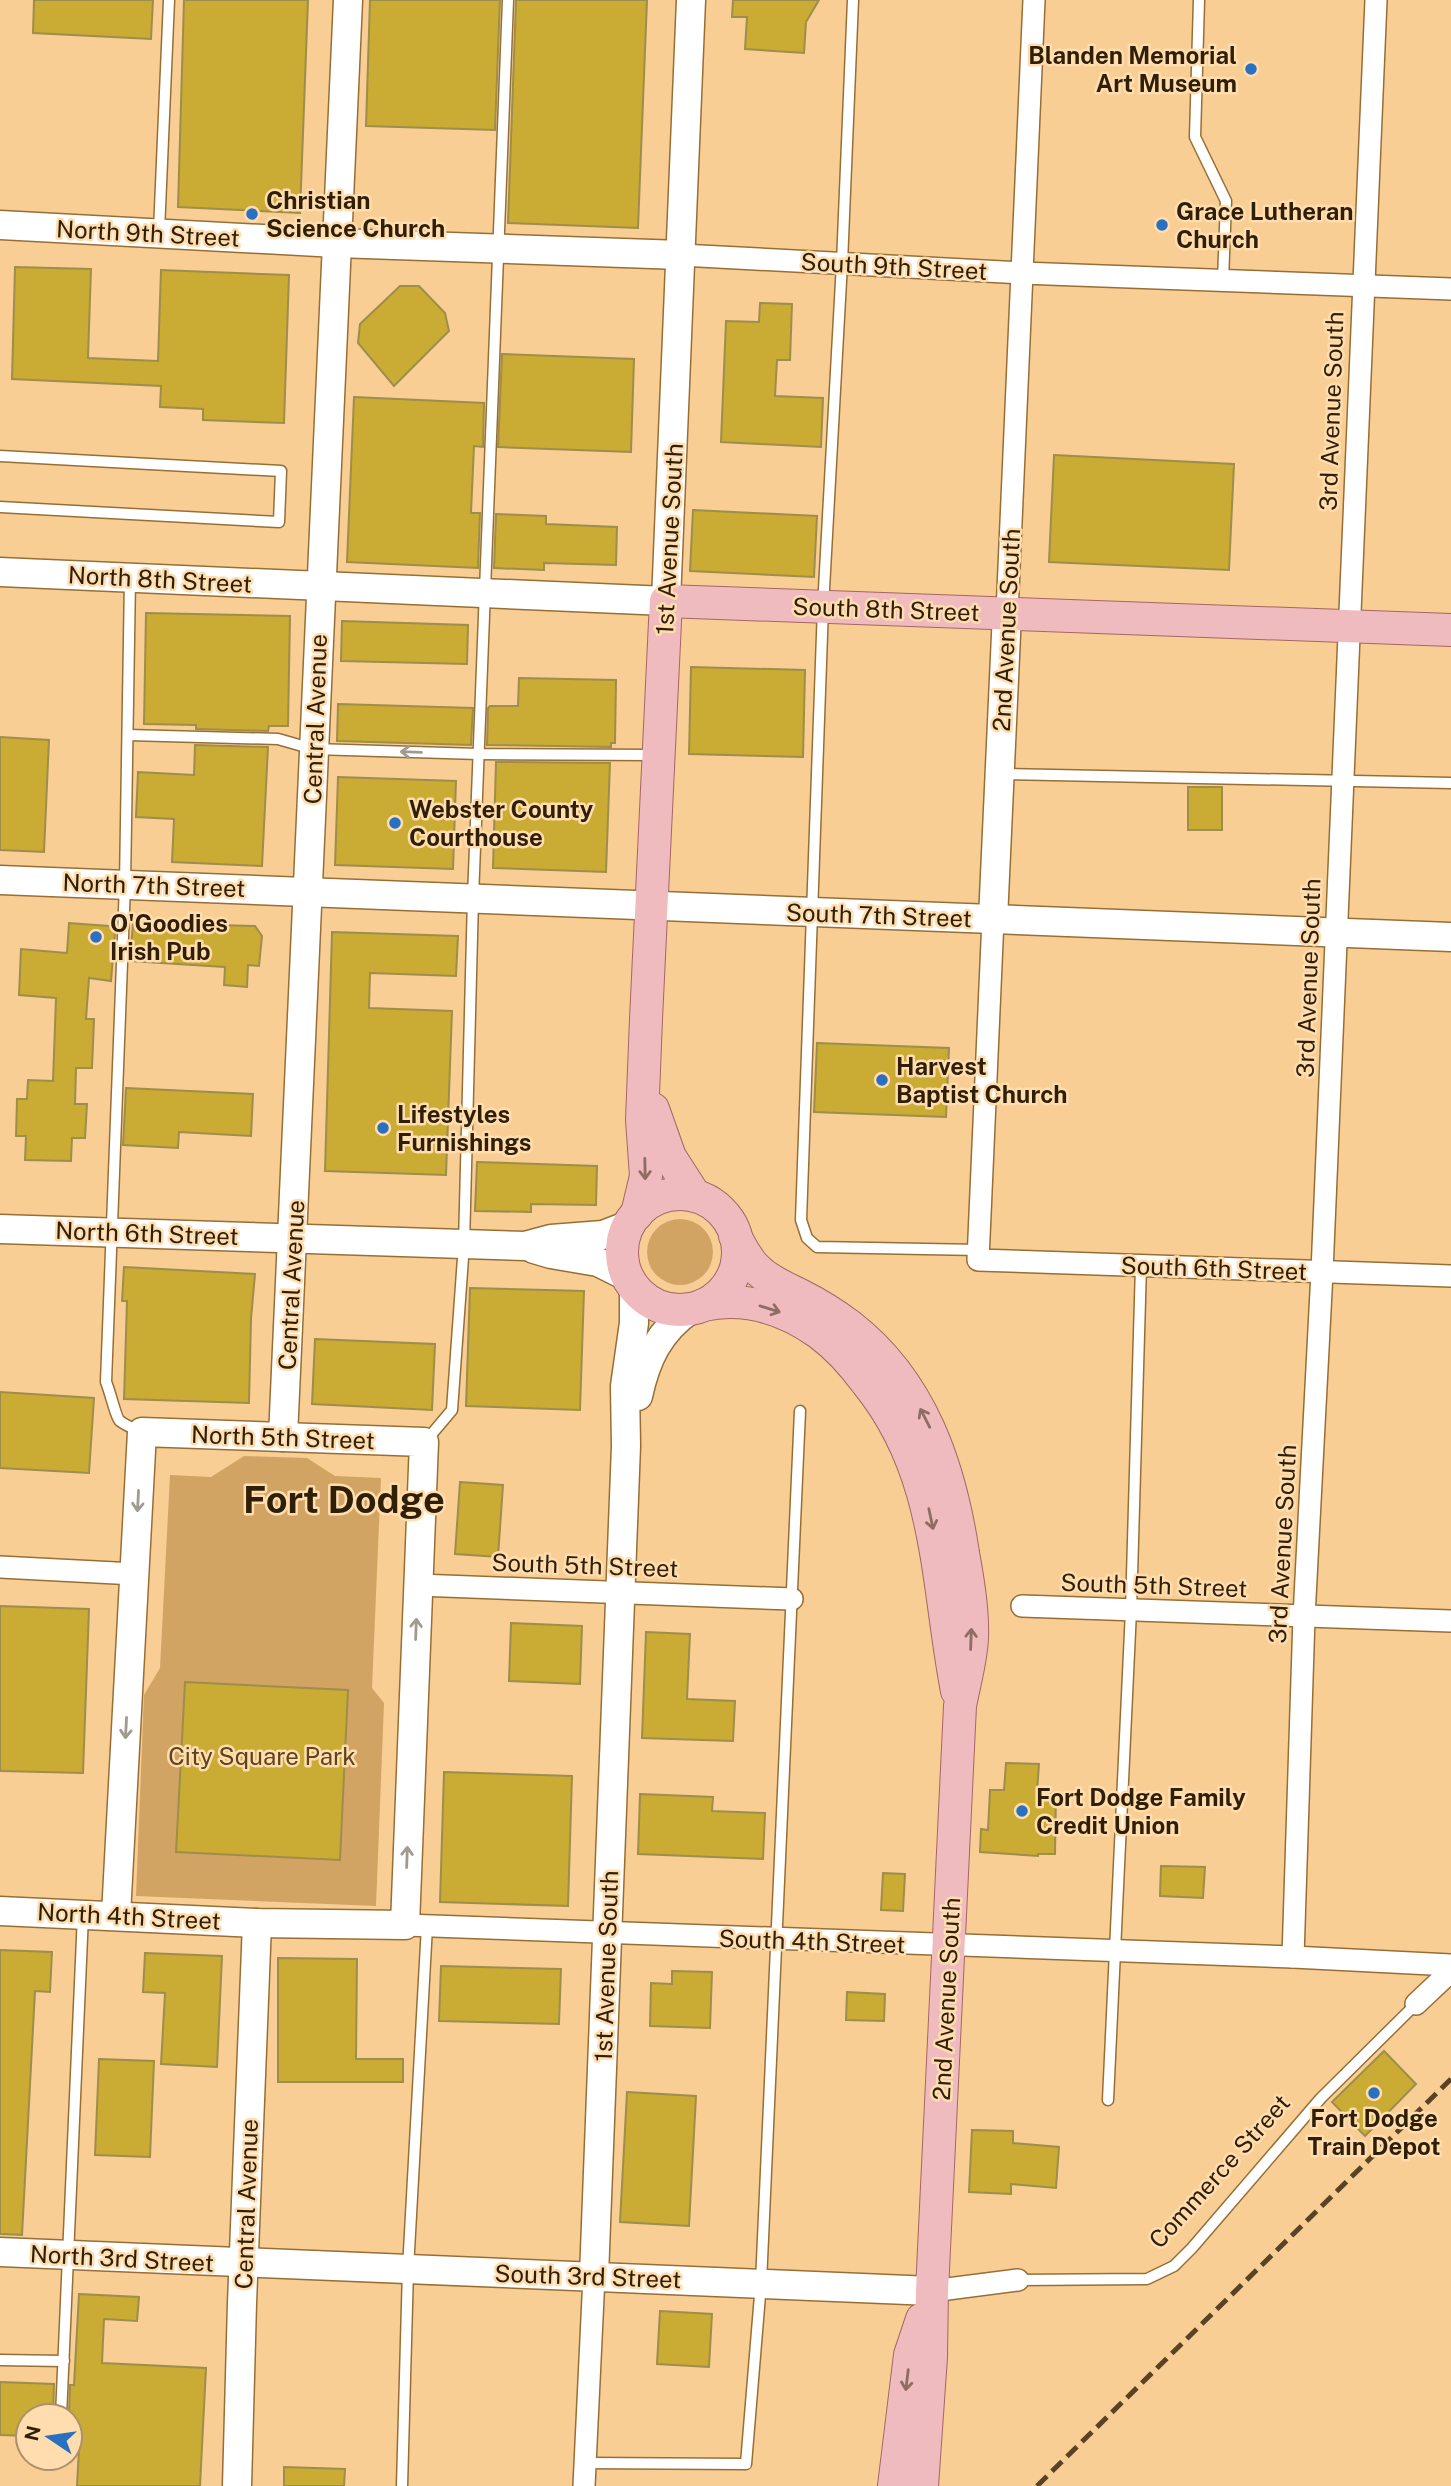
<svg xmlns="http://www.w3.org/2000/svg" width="1451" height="2486" font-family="'Public Sans',sans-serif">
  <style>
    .green { fill: #d2a464 }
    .building { fill: #caab34; stroke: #9f8d4c; stroke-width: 2 }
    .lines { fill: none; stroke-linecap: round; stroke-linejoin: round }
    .lane-casing { stroke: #966f37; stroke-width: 13 }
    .street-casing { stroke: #966f37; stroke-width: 24 }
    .secondary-casing { stroke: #966f37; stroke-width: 31 }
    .primary-casing { stroke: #a56663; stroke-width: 34 }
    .lane { stroke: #fff; stroke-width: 10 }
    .street { stroke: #fff; stroke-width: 21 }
    .secondary { stroke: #fff; stroke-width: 28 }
    .primary { stroke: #efbbbf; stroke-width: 32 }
    .rail { stroke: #594324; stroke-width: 5; stroke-dasharray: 14 7; stroke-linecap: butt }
    .oneway { stroke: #a19a8f }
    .oneway2 { stroke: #8f6d63 }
    .poi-dot { fill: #2a70c1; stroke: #ffddaf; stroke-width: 2.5 }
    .labels { text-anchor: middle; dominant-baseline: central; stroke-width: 5; stroke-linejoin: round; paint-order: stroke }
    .poi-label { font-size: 24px; font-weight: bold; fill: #2f1f07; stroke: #ffddaf; text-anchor: start }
    .street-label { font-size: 24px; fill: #2f1f07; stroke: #ffddaf }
    .park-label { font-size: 24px; fill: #5e431b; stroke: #ffddaf }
    .town-label { font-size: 38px; font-weight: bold; fill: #2f1f07; stroke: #ffddaf }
  </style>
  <rect width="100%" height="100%" fill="#f8ce94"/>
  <g class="green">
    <circle cx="680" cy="1252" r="33"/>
    <polygon points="244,1456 307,1458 335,1476 381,1478 372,1688 384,1703 376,1906 136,1896 144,1695 160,1668 170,1475 211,1477"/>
  </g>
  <g class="building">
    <polygon points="34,0 153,0 151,39 33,33"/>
    <polygon points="184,0 308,0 300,213 178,207"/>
    <polygon points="370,0 500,0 495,130 366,126"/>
    <polygon points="516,0 647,0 638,228 508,223"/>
    <polygon points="733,0 819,0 806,22 804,53 745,49 747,17 732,17"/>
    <polygon points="15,267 91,269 88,358 158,361 161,270 289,275 284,423 203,420 203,409 160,407 161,386 12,379"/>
    <polygon points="400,286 419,286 445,313 449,331 394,386 358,343 360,324"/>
    <polygon points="760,303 792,304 790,360 777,360 775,396 823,398 821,447 721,442 726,321 759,322"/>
    <polygon points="502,354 634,359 631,452 498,447"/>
    <polygon points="354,397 484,403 483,447 474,446 471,513 480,513 478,568 347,562"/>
    <polygon points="1054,455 1234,464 1229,570 1049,562"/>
    <polygon points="693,510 817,516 814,577 690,571"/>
    <polygon points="496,514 546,516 546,524 617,527 616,565 544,563 544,570 494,568"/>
    <polygon points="146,613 290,616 288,726 269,726 268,731 196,729 196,725 144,724"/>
    <polygon points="342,621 468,625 467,664 341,661"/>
    <polygon points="691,667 805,670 803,757 689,754"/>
    <polygon points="519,678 616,680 615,743 611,743 611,747 487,745 488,708 490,706 518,706"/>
    <polygon points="338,704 473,708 471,745 337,741"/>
    <polygon points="0,737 49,740 44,852 0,850"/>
    <polygon points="195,745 268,747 262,866 172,862 174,819 136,817 138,772 194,775"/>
    <polygon points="496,762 610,763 606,872 493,868"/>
    <polygon points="338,777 456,781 453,869 335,865"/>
    <rect x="1188" y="787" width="34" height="43"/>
    <polygon points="69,923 109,926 115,932 111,981 89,978 86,1019 94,1019 92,1068 76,1068 75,1104 87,1104 85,1138 72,1138 71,1161 25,1160 26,1136 16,1136 17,1099 27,1099 28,1080 53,1081 56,998 19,995 21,949 67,953"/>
    <polygon points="133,923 255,926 262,936 259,966 248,965 247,987 224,985 225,967 130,961"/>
    <polygon points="332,932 458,936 456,976 370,973 369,1008 452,1011 446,1175 325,1171"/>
    <polygon points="817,1043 949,1048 946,1117 814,1112"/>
    <polygon points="126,1088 253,1094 251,1136 179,1132 178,1148 123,1145"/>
    <polygon points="477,1162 597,1166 596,1205 531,1204 531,1212 475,1211"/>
    <polygon points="124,1267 255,1274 251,1319 249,1403 124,1399 127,1301 122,1301"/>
    <polygon points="470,1288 584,1291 580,1410 466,1406"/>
    <polygon points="315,1339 435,1344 432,1410 312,1404"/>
    <polygon points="0,1392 94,1398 89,1473 0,1468"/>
    <polygon points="460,1482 503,1485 498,1557 455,1554"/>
    <polygon points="0,1606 89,1609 83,1773 0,1771"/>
    <polygon points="511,1623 582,1626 580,1684 509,1681"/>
    <polygon points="646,1632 690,1634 687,1699 735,1701 733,1741 642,1738"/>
    <polygon points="185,1682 348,1690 340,1860 176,1852"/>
    <polygon points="1006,1763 1039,1764 1037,1792 1056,1793 1055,1854 1038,1854 1038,1856 980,1852 981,1829 988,1830 990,1790 1004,1790"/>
    <polygon points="444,1772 572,1776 568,1906 440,1902"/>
    <polygon points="640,1794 713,1797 712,1811 765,1813 763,1859 638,1854"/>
    <polygon points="1161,1866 1205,1867 1203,1898 1160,1896"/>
    <polygon points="883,1873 905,1874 903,1911 881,1910"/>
    <polygon points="0,1950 52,1952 50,1992 35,1991 22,2235 0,2234"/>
    <polygon points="145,1953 222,1956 217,2067 161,2064 165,1993 143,1992"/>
    <polygon points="278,1958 357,1959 356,2059 403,2059 403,2082 278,2082"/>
    <polygon points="441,1966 561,1969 559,2024 439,2021"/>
    <polygon points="672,1971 712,1972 710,2028 650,2026 651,1983 672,1984"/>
    <polygon points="847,1992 885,1994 884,2021 846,2020"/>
    <polygon points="1384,2051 1416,2084 1365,2136 1332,2102"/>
    <polygon points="99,2059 154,2061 150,2157 95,2155"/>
    <polygon points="627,2092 696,2096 689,2226 620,2222"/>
    <polygon points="972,2130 1013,2131 1013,2143 1059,2147 1056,2188 1011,2184 1011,2194 969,2192"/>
    <polygon points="79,2294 139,2297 137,2321 104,2319 102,2363 206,2368 200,2486 77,2486 80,2430 69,2416 70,2385 74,2385"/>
    <polygon points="660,2311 712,2314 709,2367 657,2364"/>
    <polygon points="0,2382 54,2384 53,2416 28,2416 28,2436 0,2435"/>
    <polygon points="284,2467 345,2469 344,2486 284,2486"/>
  </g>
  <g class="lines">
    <defs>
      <g id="lane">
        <polyline points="853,0 842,263 823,607 801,1220 807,1238 817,1247 979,1250"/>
        <polyline points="1199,0 1195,137 1226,201 1223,281"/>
        <polyline points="159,231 169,0"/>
        <polyline points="0,456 281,471 279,522 0,507"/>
        <path d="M130,578L125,884L106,1382C110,1391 116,1418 120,1421C126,1426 135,1429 142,1432"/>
        <polyline points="128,735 278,739 313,749 479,754 655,755"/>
        <polyline points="1002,774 1451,783"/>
        <polyline points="425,1442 452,1410 464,1244 473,898 508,0"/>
        <polyline points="1108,2100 1131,1610 1141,1265"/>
        <polyline points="1018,2280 1147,2279 1174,2266 1192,2248 1321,2098 1416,2004"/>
        <polyline points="0,2360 64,2361"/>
        <polyline points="61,2416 83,1915"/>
        <polyline points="585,2463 746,2464 761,2283 800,1411"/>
        <polyline points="402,2486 408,2269 427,1926"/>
      </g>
      <g id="street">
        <polyline points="681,255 1022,273 1451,289"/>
        <polyline points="1007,613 1034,0"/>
        <polyline points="993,919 978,1260 1451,1276"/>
        <polyline points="0,1567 135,1574"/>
        <polyline points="418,1585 792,1599"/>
        <polyline points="1022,1606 1451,1621"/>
        <polyline points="405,1925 1293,1957 1451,1965"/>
        <polyline points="1293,1957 1304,1617 1322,1272 1376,0"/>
        <polyline points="1416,2004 1451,1971"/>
        <polyline points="932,2291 1018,2280"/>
        <polyline points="584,2486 594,2276"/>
      </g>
      <g id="secondary">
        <polyline points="0,225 337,243 681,255"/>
        <polyline points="0,572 666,601 691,0"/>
        <polyline points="0,880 1451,937"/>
        <polyline points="993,919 1007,613"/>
        <polyline points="0,1229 525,1246 551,1239 603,1235 629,1225"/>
        <polyline points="534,1249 551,1254 598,1262 628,1277"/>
        <path d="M638,1396C646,1359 659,1331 691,1309"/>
        <polyline points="283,1437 348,0"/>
        <polyline points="0,1911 257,1923 405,1925 424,1442 142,1432 116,1915"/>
        <polyline points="0,2252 932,2291"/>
        <polyline points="594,2276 626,1446 625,1386 634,1323 634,1287"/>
        <polyline points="237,2486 242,2303 257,1923"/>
      </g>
      <g id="primary">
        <polyline points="653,1109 670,1157 695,1196"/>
        <circle cx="680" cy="1252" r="58"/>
        <polyline points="637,1214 646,1176 642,1120 646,1019 666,601 1451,630"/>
        <path d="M735,1236C742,1249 748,1262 759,1271C771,1282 786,1288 800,1295C818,1304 834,1314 850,1326C922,1382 950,1467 963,1553C968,1581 973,1610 972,1638C971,1661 964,1684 960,1706L932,2291L931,2357L922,2486"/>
        <path d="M703,1305C745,1296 785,1309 819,1333C838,1347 853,1364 867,1383C941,1474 936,1582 957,1691"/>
        <polyline points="894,2486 910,2355 922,2319"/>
      </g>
    </defs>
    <use href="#lane" class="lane-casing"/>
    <use href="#street" class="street-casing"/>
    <use href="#secondary" class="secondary-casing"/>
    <use href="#primary" class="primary-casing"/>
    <use href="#lane" class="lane"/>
    <use href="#street" class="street"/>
    <use href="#secondary" class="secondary"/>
    <use href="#primary" class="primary"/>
    <polyline class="rail" points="1037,2486 1451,2079"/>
  </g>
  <defs><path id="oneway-shaft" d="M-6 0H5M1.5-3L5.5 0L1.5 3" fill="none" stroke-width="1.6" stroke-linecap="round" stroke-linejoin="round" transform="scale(1.75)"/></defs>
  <g class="oneway">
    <use href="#oneway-shaft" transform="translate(411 752) rotate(-178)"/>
    <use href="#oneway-shaft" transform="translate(138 1501) rotate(93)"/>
    <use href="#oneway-shaft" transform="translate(416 1629) rotate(-88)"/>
    <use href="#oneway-shaft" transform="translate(126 1728) rotate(93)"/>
    <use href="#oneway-shaft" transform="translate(407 1857) rotate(-88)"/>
  </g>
  <g class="oneway2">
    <use href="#oneway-shaft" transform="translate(645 1169) rotate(89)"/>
    <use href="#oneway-shaft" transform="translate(770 1309) rotate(17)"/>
    <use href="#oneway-shaft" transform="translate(925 1418) rotate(-117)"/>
    <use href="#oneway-shaft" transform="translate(931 1519) rotate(78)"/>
    <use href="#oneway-shaft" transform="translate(971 1639) rotate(-88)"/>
    <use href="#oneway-shaft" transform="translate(907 2380) rotate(97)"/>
  </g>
  <g class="poi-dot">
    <circle cx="1251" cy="69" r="7"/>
    <circle cx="252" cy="214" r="7"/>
    <circle cx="1162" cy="225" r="7"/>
    <circle cx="395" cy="823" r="7"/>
    <circle cx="96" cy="937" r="7"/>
    <circle cx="882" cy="1080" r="7"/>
    <circle cx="383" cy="1128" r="7"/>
    <circle cx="1022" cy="1811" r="7"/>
    <circle cx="1374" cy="2093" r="7"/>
  </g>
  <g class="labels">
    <g class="poi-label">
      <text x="1237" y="55" text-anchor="end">Blanden Memorial<tspan x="1237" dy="28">Art Museum</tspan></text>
      <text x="266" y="200">Christian<tspan x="266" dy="28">Science Church</tspan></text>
      <text x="1176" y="211">Grace Lutheran<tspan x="1176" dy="28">Church</tspan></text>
      <text x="409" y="809">Webster County<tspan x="409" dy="28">Courthouse</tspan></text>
      <text x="110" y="923">O'Goodies<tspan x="110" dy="28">Irish Pub</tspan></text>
      <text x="896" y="1066">Harvest<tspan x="896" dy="28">Baptist Church</tspan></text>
      <text x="397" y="1114">Lifestyles<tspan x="397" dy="28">Furnishings</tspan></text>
      <text x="1036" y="1797">Fort Dodge Family<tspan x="1036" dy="28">Credit Union</tspan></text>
      <text x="1374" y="2118" text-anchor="middle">Fort Dodge<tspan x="1374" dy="28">Train Depot</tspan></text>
    </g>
    <g class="street-label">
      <text transform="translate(148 233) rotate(3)">North 9th Street</text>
      <text transform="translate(894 266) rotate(3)">South 9th Street</text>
      <text transform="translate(1331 411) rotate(-88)">3rd Avenue South</text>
      <text transform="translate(669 539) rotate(-87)">1st Avenue South</text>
      <text transform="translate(160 579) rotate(3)">North 8th Street</text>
      <text transform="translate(886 609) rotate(2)">South 8th Street</text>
      <text transform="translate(1006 630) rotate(-87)">2nd Avenue South</text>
      <text transform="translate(315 719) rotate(-88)">Central Avenue</text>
      <text transform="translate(154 885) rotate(2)">North 7th Street</text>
      <text transform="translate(879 915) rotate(2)">South 7th Street</text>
      <text transform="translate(1308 978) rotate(-88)">3rd Avenue South</text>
      <text transform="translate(147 1233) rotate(2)">North 6th Street</text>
      <text transform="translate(1214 1268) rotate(2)">South 6th Street</text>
      <text transform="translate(291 1285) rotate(-87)">Central Avenue</text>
      <text transform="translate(283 1437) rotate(2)">North 5th Street</text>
      <text transform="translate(1282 1544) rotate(-87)">3rd Avenue South</text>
      <text transform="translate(585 1565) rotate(2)">South 5th Street</text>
      <text transform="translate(1154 1585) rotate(2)">South 5th Street</text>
      <text transform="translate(129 1916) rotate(3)">North 4th Street</text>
      <text transform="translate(812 1941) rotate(2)">South 4th Street</text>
      <text transform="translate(606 1966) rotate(-88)">1st Avenue South</text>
      <text transform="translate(946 1999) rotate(-87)">2nd Avenue South</text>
      <text transform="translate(1219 2171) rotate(-48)">Commerce Street</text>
      <text transform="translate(246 2204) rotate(-88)">Central Avenue</text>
      <text transform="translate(122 2258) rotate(3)">North 3rd Street</text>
      <text transform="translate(588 2276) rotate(2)">South 3rd Street</text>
    </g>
    <g class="park-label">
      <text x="262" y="1756">City Square Park</text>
    </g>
    <g class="town-label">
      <text x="344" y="1499">Fort Dodge</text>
    </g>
  </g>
  <g transform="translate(49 2437) rotate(283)"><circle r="33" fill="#ffddaf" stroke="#ac916c" stroke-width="2"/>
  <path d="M0-5L12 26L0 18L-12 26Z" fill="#2a70c1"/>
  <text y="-10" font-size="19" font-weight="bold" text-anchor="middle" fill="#2f1f07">N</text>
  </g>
</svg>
